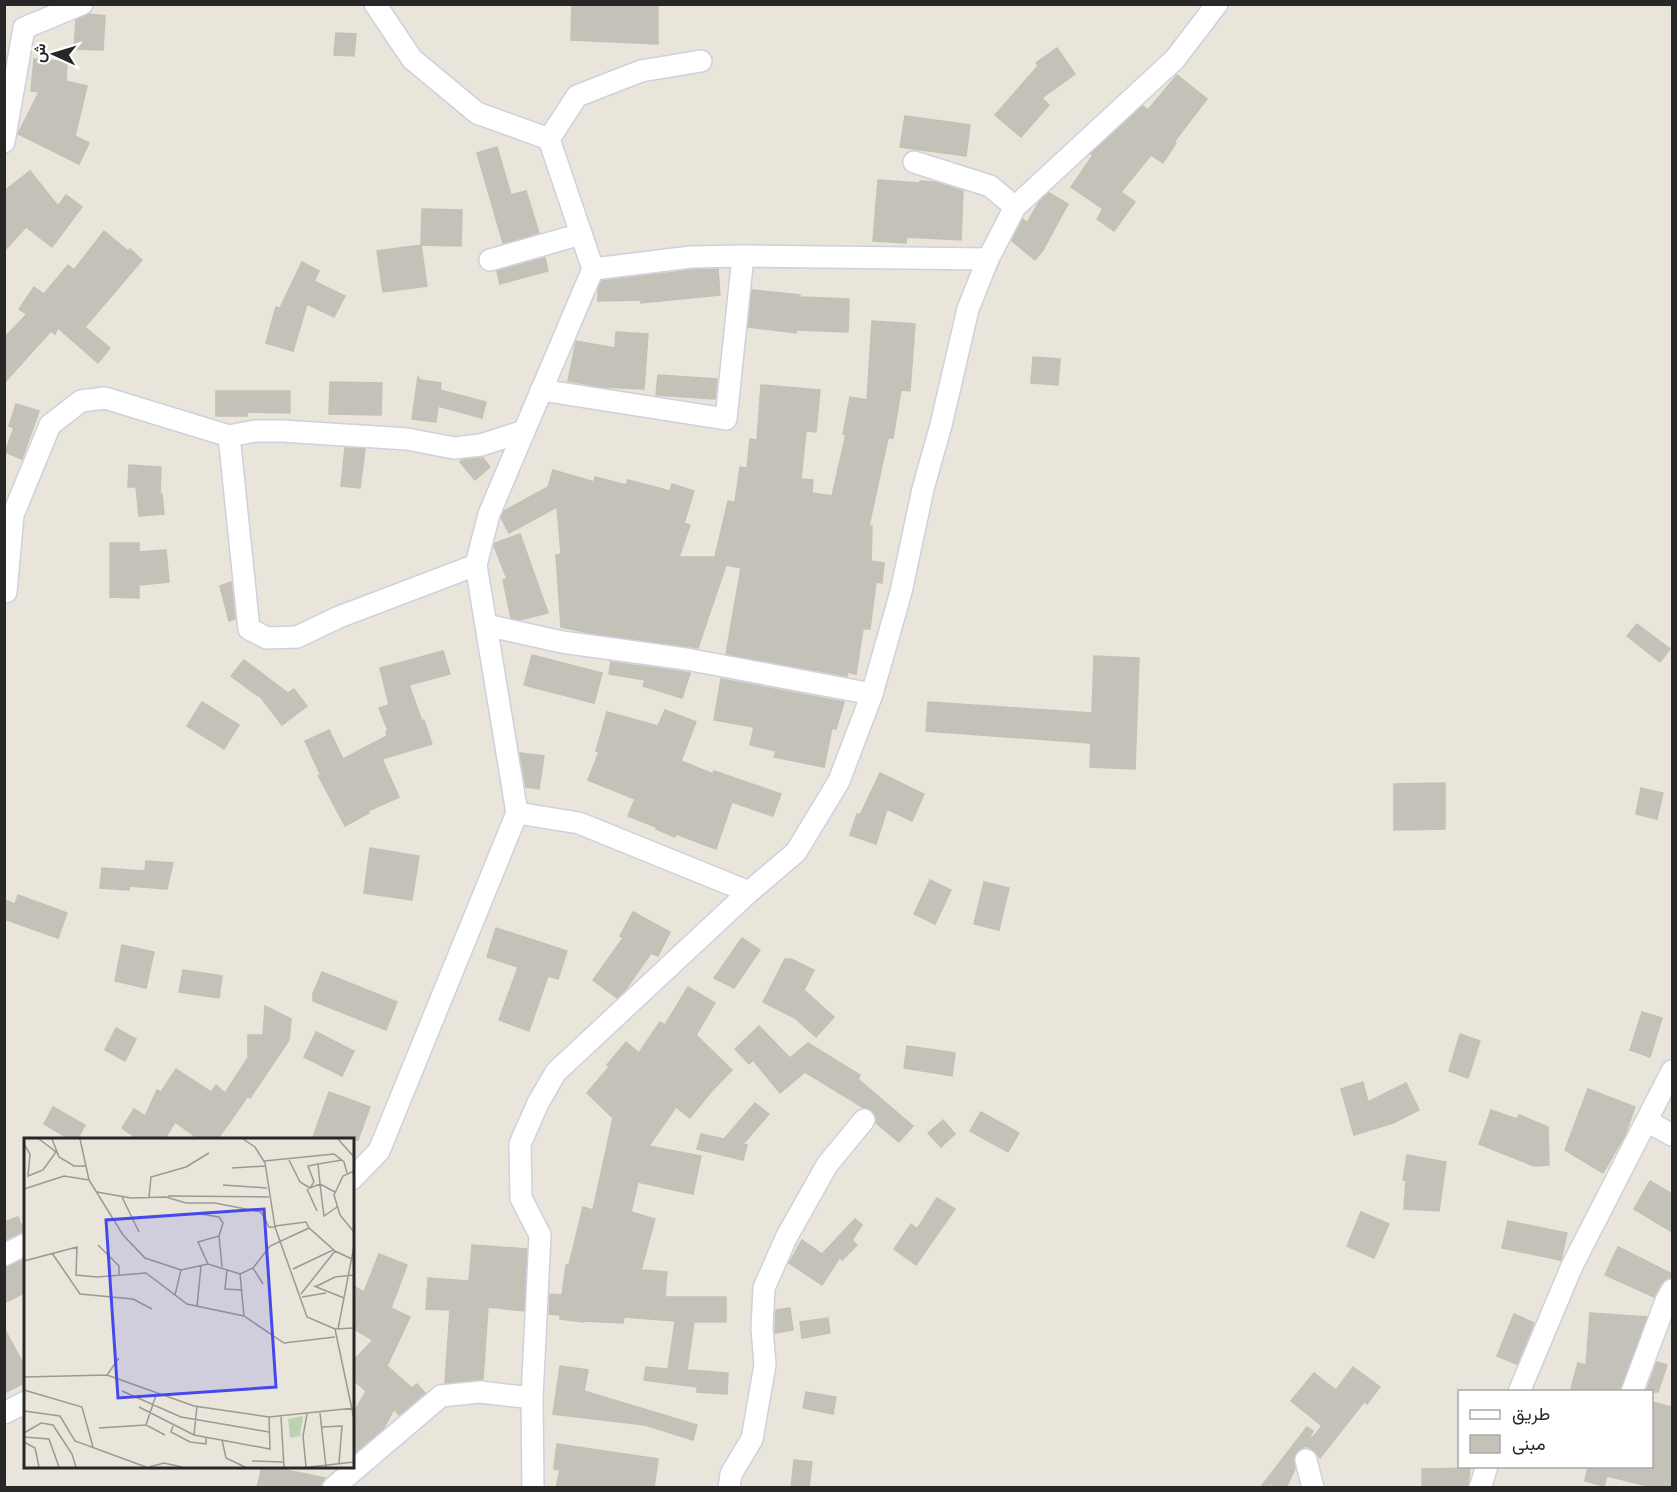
<svg xmlns="http://www.w3.org/2000/svg" width="1677" height="1492" font-family="Arial,Vazirmatn,sans-serif">
  <style>
    .building { fill: #c4c1b9; stroke: #c4c1b4; stroke-width: 1.5 }
    .lines { fill: none; stroke-linecap: round; stroke-linejoin: round }
    .minor-casing { stroke: #cfd0df; stroke-width: 24 }
    .minor { stroke: #fff; stroke-width: 21 }
    .inset-road { fill: none; stroke: #9b9992; stroke-width: 1.5 }
    .view { fill: #4549eb; fill-opacity: 0.15; stroke: #4549eb; stroke-width: 3 }
    .inset-edge { fill: none; stroke: #272727; stroke-width: 3 }
  </style>
  <rect width="100%" height="100%" fill="#e9e5da"/>
  <g class="building">
    <polygon points="572,4 658,6 658,44 571,40"/>
    <polygon points="89,14 105,16 103,50 74,49 76,20"/>
    <polygon points="336,33 356,34 354,56 334,55"/>
    <polygon points="1057,48 1075,74 1042,98 1049,105 1021,137 995,115 1038,66 1036,63"/>
    <polygon points="34,59 67,62 66,81 87,86 75,136 89,143 79,164 18,134 39,92 31,91"/>
    <polygon points="1177,75 1207,99 1174,142 1176,143 1163,163 1151,155 1121,192 1135,202 1114,231 1097,219 1103,209 1071,187 1093,155 1091,154 1143,106 1148,110"/>
    <polygon points="905,116 970,125 966,156 900,147"/>
    <polygon points="497,147 511,195 526,191 539,233 503,243 477,153"/>
    <polygon points="30,171 58,206 66,195 82,207 52,247 26,227 4,251 4,191"/>
    <polygon points="878,180 920,183 920,181 934,182 963,191 961,240 907,237 906,243 873,241"/>
    <polygon points="1049,193 1068,204 1043,250 1035,260 1012,241 1023,219 1027,223 1039,202"/>
    <polygon points="422,209 462,210 461,246 421,245"/>
    <polygon points="104,231 128,251 130,249 142,260 85,327 110,348 98,363 58,328 55,334 51,331 4,383 4,338 27,314 19,309 34,287 44,294 68,265 74,270"/>
    <polygon points="421,245 427,286 383,292 377,251"/>
    <polygon points="545,258 548,271 500,284 497,271"/>
    <polygon points="302,262 319,271 314,281 345,296 334,317 307,304 293,351 266,343 276,307 280,308"/>
    <polygon points="718,269 720,295 641,303 641,300 598,301 598,289 602,281 692,270"/>
    <polygon points="752,290 800,295 800,297 849,299 848,332 796,330 796,333 748,327"/>
    <polygon points="872,321 915,324 910,391 901,390 893,438 888,438 869,526 872,526 871,561 884,563 882,583 876,582 870,629 863,629 856,674 847,672 847,676 726,654 741,568 726,565 698,648 589,633 561,627 556,555 561,554 557,507 509,533 501,518 504,511 548,487 553,470 594,482 595,477 626,485 628,480 670,491 672,484 694,491 684,523 690,525 679,557 715,557 728,501 735,502 740,467 747,468 750,439 757,440 761,385 820,390 816,432 806,431 801,479 813,480 812,493 832,496 846,434 843,434 850,397 867,400"/>
    <polygon points="616,332 648,334 644,389 602,387 568,381 576,341 615,348"/>
    <polygon points="1033,357 1060,359 1058,385 1031,383"/>
    <polygon points="658,375 717,379 715,399 656,395"/>
    <polygon points="418,377 420,380 441,383 440,390 486,402 482,418 438,406 436,422 412,419"/>
    <polygon points="330,382 382,383 381,415 329,414"/>
    <polygon points="216,391 290,391 290,413 248,412 247,416 216,416"/>
    <polygon points="16,404 39,411 22,459 5,452 14,428 9,426"/>
    <polygon points="345,448 365,449 360,488 341,486"/>
    <polygon points="483,458 490,467 475,480 460,462 462,460"/>
    <polygon points="129,465 161,467 160,495 162,494 164,514 139,516 136,487 128,487"/>
    <polygon points="520,534 548,613 520,620 511,618 503,580 507,579 494,546 495,543"/>
    <polygon points="110,543 139,543 139,552 166,550 169,582 139,585 139,598 110,597"/>
    <polygon points="231,582 235,619 229,621 220,586"/>
    <polygon points="1637,624 1670,649 1660,662 1627,636"/>
    <polygon points="443,651 450,674 409,685 422,721 424,720 432,744 382,759 399,797 368,811 369,813 345,826 318,775 322,778 305,741 329,730 343,759 387,736 386,732 388,731 379,708 389,705 380,668"/>
    <polygon points="532,655 602,673 594,703 524,685"/>
    <polygon points="1094,656 1139,658 1135,769 1090,767 1091,743 926,731 928,702 1092,713"/>
    <polygon points="244,660 288,693 294,689 307,706 282,725 259,695 258,696 231,676"/>
    <polygon points="611,662 684,672 690,673 682,698 643,686 645,680 609,674"/>
    <polygon points="721,679 844,702 836,729 832,728 824,767 774,757 776,751 750,745 754,727 714,720"/>
    <polygon points="202,702 239,725 224,749 187,726"/>
    <polygon points="665,710 696,722 681,761 713,774 714,771 781,794 773,816 732,802 716,849 676,834 675,837 656,829 656,827 628,816 635,799 588,780 599,752 596,751 607,712 658,726"/>
    <polygon points="520,753 544,756 539,789 526,787"/>
    <polygon points="880,773 924,794 912,821 887,809 876,844 850,835 857,814 860,815"/>
    <polygon points="1445,783 1445,829 1394,830 1394,784"/>
    <polygon points="1641,788 1663,793 1657,819 1636,814"/>
    <polygon points="370,848 419,856 412,900 364,893"/>
    <polygon points="146,861 173,863 167,889 129,886 129,890 100,888 102,868 145,871"/>
    <polygon points="930,880 951,890 935,924 914,914"/>
    <polygon points="984,882 1009,888 999,930 974,924"/>
    <polygon points="18,895 67,913 58,938 4,919 4,900 15,904"/>
    <polygon points="633,912 670,932 658,956 651,953 626,989 617,998 593,980 623,938 620,936"/>
    <polygon points="496,928 567,951 558,979 548,976 529,1031 499,1020 518,967 487,957"/>
    <polygon points="742,938 760,950 734,988 714,978"/>
    <polygon points="122,945 154,952 146,988 115,981"/>
    <polygon points="785,959 791,959 814,970 804,990 834,1017 816,1037 795,1018 763,1002"/>
    <polygon points="183,970 222,976 219,998 179,992"/>
    <polygon points="322,972 397,1002 386,1030 313,1001 313,994"/>
    <polygon points="688,987 715,1003 696,1035 732,1070 710,1093 690,1118 676,1107 649,1146 701,1156 693,1194 638,1182 631,1212 655,1219 641,1270 667,1272 665,1297 726,1297 726,1322 694,1322 687,1370 728,1373 727,1394 697,1392 697,1387 644,1380 646,1367 668,1369 675,1321 624,1317 623,1323 583,1321 583,1322 560,1319 560,1315 549,1314 550,1294 562,1295 566,1265 569,1265 583,1207 593,1210 613,1118 587,1093 609,1067 607,1065 626,1042 639,1053 660,1022 665,1025"/>
    <polygon points="265,1006 291,1019 289,1040 250,1098 248,1096 217,1140 200,1140 175,1122 164,1140 139,1140 122,1128 134,1109 145,1116 157,1090 161,1092 176,1069 211,1092 216,1085 225,1093 248,1058 248,1035 263,1035"/>
    <polygon points="1642,1012 1662,1018 1650,1057 1630,1050"/>
    <polygon points="759,1026 790,1058 808,1043 860,1075 858,1079 913,1126 899,1142 876,1123 876,1116 872,1110 864,1108 805,1072 780,1093 753,1060 749,1064 735,1049"/>
    <polygon points="116,1028 136,1039 125,1061 105,1050"/>
    <polygon points="316,1032 354,1051 342,1076 304,1057"/>
    <polygon points="1460,1034 1480,1041 1468,1078 1449,1071"/>
    <polygon points="907,1046 955,1053 952,1076 904,1068"/>
    <polygon points="1363,1082 1368,1102 1406,1083 1419,1110 1393,1123 1354,1135 1341,1089"/>
    <polygon points="1588,1089 1635,1107 1625,1135 1603,1173 1565,1150"/>
    <polygon points="329,1092 370,1107 358,1140 312,1140"/>
    <polygon points="755,1103 769,1114 743,1144 747,1145 743,1160 697,1149 701,1134 724,1139"/>
    <polygon points="53,1107 85,1125 77,1140 71,1140 44,1124"/>
    <polygon points="1491,1110 1517,1119 1519,1115 1548,1127 1549,1165 1534,1166 1479,1144"/>
    <polygon points="981,1112 1019,1133 1008,1152 970,1131"/>
    <polygon points="943,1120 955,1134 941,1147 928,1133"/>
    <polygon points="1407,1155 1446,1162 1439,1211 1404,1209 1406,1180 1403,1180"/>
    <polygon points="1650,1181 1672,1194 1672,1232 1634,1209"/>
    <polygon points="937,1198 955,1209 916,1265 894,1249 911,1224 917,1229"/>
    <polygon points="1361,1212 1389,1224 1374,1258 1347,1246"/>
    <polygon points="18,1217 24,1231 4,1240 4,1222"/>
    <polygon points="855,1219 862,1225 852,1240 857,1245 842,1260 840,1257 822,1285 789,1263 802,1240 822,1254"/>
    <polygon points="1508,1221 1567,1233 1561,1260 1502,1248"/>
    <polygon points="472,1245 527,1249 524,1311 488,1307 483,1379 445,1383 450,1310 426,1309 428,1278 469,1281"/>
    <polygon points="1618,1247 1672,1274 1672,1277 1666,1279 1661,1283 1654,1297 1605,1275"/>
    <polygon points="379,1254 407,1265 391,1308 410,1317 387,1366 412,1388 417,1384 425,1393 399,1415 394,1409 384,1428 352,1455 352,1416 366,1391 352,1379 352,1362 373,1340 352,1328 352,1285 364,1292"/>
    <polygon points="25,1259 26,1292 4,1303 4,1268"/>
    <polygon points="790,1308 793,1330 775,1333 776,1310"/>
    <polygon points="1590,1313 1647,1317 1620,1392 1570,1392 1578,1363 1586,1365"/>
    <polygon points="1514,1314 1534,1323 1517,1364 1497,1356"/>
    <polygon points="828,1318 830,1333 802,1338 800,1322"/>
    <polygon points="4,1328 26,1369 26,1382 4,1393"/>
    <polygon points="1657,1362 1667,1365 1658,1392 1646,1392"/>
    <polygon points="560,1366 588,1370 584,1391 697,1425 693,1440 645,1425 553,1414"/>
    <polygon points="1353,1367 1380,1387 1367,1404 1364,1402 1320,1458 1315,1451 1306,1446 1297,1451 1294,1457 1295,1469 1286,1488 1260,1488 1307,1427 1313,1431 1307,1444 1322,1426 1291,1401 1314,1373 1336,1390"/>
    <polygon points="806,1392 836,1397 833,1414 803,1408"/>
    <polygon points="1652,1402 1672,1407 1672,1488 1656,1488 1607,1476 1604,1486 1585,1481 1588,1467 1652,1467"/>
    <polygon points="557,1444 658,1459 654,1488 556,1488 560,1470 554,1469"/>
    <polygon points="794,1460 812,1462 809,1488 791,1488"/>
    <polygon points="262,1467 272,1467 325,1478 321,1483 321,1488 257,1488"/>
    <polygon points="1470,1468 1468,1488 1422,1488 1422,1469"/>
  </g>
  <g class="lines">
    <defs>
      <g id="minor">
        <polyline points="549,139 577,96 641,71 701,61"/>
        <polyline points="4,142 24,28 82,4"/>
        <polyline points="914,162 990,186 1015,207"/>
        <polyline points="490,260 581,234"/>
        <polyline points="593,269 691,257 743,256 988,259"/>
        <polyline points="541,390 726,419 743,256"/>
        <polyline points="229,436 255,431 282,431 407,439 454,448 481,445 524,431"/>
        <polyline points="6,592 13,515 50,425 81,401 105,398 229,436 249,629 267,638 297,637 339,617 476,565"/>
        <polyline points="486,625 562,642 686,659 872,694"/>
        <polyline points="517,813 579,823 749,892"/>
        <polyline points="1647,1121 1672,1135"/>
        <polyline points="352,1179 379,1151 517,813 476,565 489,514 593,269 549,139 477,113 412,59 375,4"/>
        <polyline points="4,1255 26,1244"/>
        <polyline points="1519,1392 1572,1266 1672,1071"/>
        <polyline points="1632,1392 1666,1301 1672,1290"/>
        <polyline points="4,1413 26,1402"/>
        <polyline points="1306,1460 1313,1488"/>
        <polyline points="333,1488 441,1396 480,1392 532,1398"/>
        <polyline points="533,1488 532,1398 540,1235 521,1198 520,1144 538,1103 556,1072 749,892 796,852 839,781 872,694 901,592 923,489 941,425 968,309 988,259 1015,207 1175,59 1217,4"/>
        <polyline points="729,1488 731,1474 752,1439 765,1365 762,1328 764,1288 786,1238 827,1165 864,1120"/>
        <polyline points="1480,1488 1487,1466"/>
      </g>
    </defs>
    <use href="#minor" class="minor-casing"/>
    <use href="#minor" class="minor"/>
  </g>
  <g transform="translate(24 1138)">
    <rect width="330" height="330" fill="#e9e5da"/>
    <path d="M279,278L276,298L266,300L264,281Z" fill="#bcd1b2"/>
    <path class="inset-road" d="M28,1L35,19L50,28H62M56,1L65,42L99,97L121,120L157,132L184,126L216,136L229,130L246,108L285,90L311,113L330,122M219,1L231,9L241,25L251,89L283,179L311,191L330,190M314,1L330,19M0,6L6,16L4,38L19,32L32,14L15,1M265,22L276,44L286,50M240,23L310,16L320,24L323,35M294,26L284,28L290,44L286,50L296,46L300,78L313,69M208,30L242,28M330,33L319,38L310,57L316,77L330,94M199,47L243,50M0,51L40,38L65,42M283,51L293,73M73,54L107,60L142,59L162,65H191L237,74L245,89H251M311,54L296,46L294,26L318,22M144,58L245,59M98,59L115,94M125,59L127,39L162,29L185,15M177,76L195,79L199,85L195,98L174,104L184,126M251,88L282,84L285,90M195,98L198,129M74,107L95,128V138M28,115L56,156L109,161L128,171M0,123L53,109L52,137L73,139L122,135L163,166L220,178L260,205L311,199M229,130L239,146M203,131L201,151L218,152M269,131L309,112M216,136L220,178M290,148L320,160M291,149L311,139L330,137M277,156L311,113M151,157L157,132M278,159L302,155M173,169L177,128M311,191L330,281M314,191L330,108M83,237L95,220M0,239L83,237L170,268L245,279L330,270M0,252L58,269L69,309M98,253L157,279L245,294M133,254L122,287L141,297M115,269L170,297L246,311L245,279M0,273L36,278L51,303L122,329M296,275L302,329M257,279L260,329M149,288L147,294L166,304L182,306V299M298,289L318,288L315,325M75,290L122,287M0,295L17,285L29,287L48,316L52,329M170,297L173,268M0,299L25,301L35,329M198,302L202,320L221,329M0,304L11,310L15,329M228,323L259,324M125,329L140,325L158,329M282,329L279,298L283,276M286,329L330,324"/>
    <path class="view" d="M240,71L252,249L94,260L82,82Z"/>
    <rect width="330" height="330" class="inset-edge"/>
  </g>
  <rect width="1677" height="1492" fill="none" stroke="#272727" stroke-width="12"/>
  <rect x="1458" y="1390" width="195" height="78" fill="#ffffff" stroke="#a9a9a9" stroke-width="1.5"/>
  <rect x="1470" y="1410" width="30" height="9" fill="#ffffff" stroke="#a9a9a9" stroke-width="1.5"/>
  <text x="1512" y="1420" font-size="18" fill="#272727">طريق</text>
  <rect x="1470" y="1435" width="30" height="18" fill="#c4c1b9" stroke="#a9a9a9" stroke-width="1.5"/>
  <text x="1512" y="1450" font-size="18" fill="#272727">مبنى</text>
  <g transform="translate(54 54) rotate(274)" stroke="#ffffff" stroke-width="4.5" paint-order="stroke">
  <path d="M0-4.5L10 22L0 15L-10 22Z" fill="#272727"/>
  <text y="-9" font-size="16" font-weight="bold" text-anchor="middle" fill="#272727">ش</text>
  </g>
</svg>
